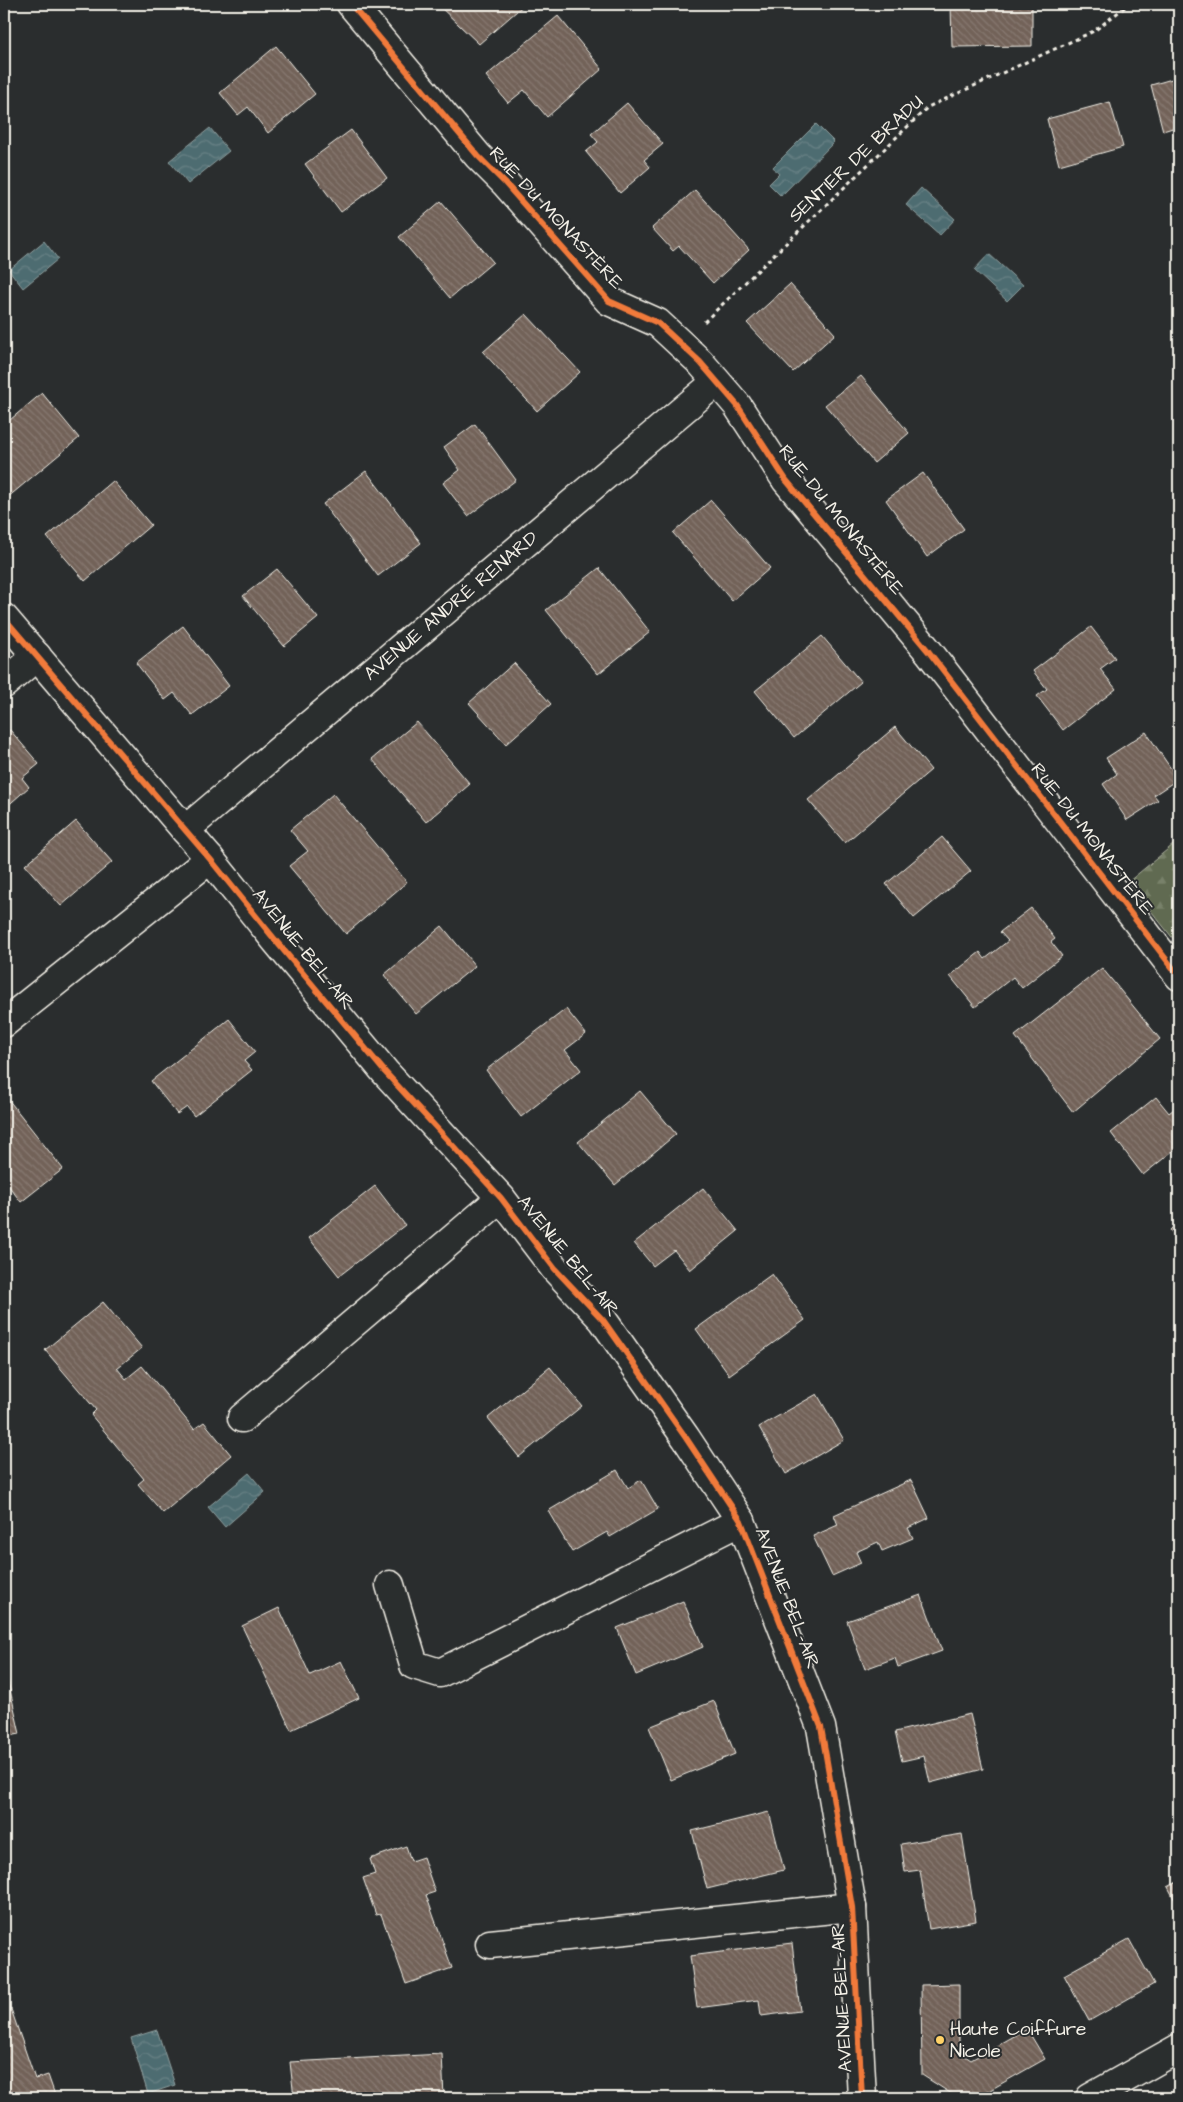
<svg xmlns="http://www.w3.org/2000/svg" width="1183" height="2102" font-family="'Architects Daughter',sans-serif">
  <style>
    .forest { fill: url(#forest-firs); stroke: #aaae9c }
    .water { fill: url(#water-waves); stroke: #90a1a1 }
    .building { fill: url(#building-back-hatch); stroke: #f4f1e8 }
    .lines { fill: none; stroke-linecap: round; stroke-linejoin: round }
    .minor-casing { stroke: #f4f1e8; stroke-width: 31 }
    .path { stroke: #f4f1e8; stroke-width: 3; stroke-dasharray: 4 4; stroke-linecap: butt }
    .minor { stroke: #2a2d2e; stroke-width: 28 }
    .cycleway-casing { stroke: #2a2d2e; stroke-width: 9 }
    .cycleway { stroke: #f17a3a; stroke-width: 6 }
    .poi-dot { fill: #ffd166; stroke: #2a2d2e; stroke-width: 2 }
    .labels { text-anchor: middle; dominant-baseline: central; stroke-width: 4; stroke-linejoin: round; paint-order: stroke }
    .street-label { font-size: 19px; fill: #f4f1e8; stroke: #2a2d2e }
    .poi-label { font-size: 19px; fill: #f4f1e8; stroke: #2a2d2e; text-anchor: start }
  </style>
  <defs>
    <pattern id="forest-firs" width="22" height="20" patternUnits="userSpaceOnUse" patternTransform="scale(1.25)"><rect width="22" height="20" fill="#616b51"/><path d="M5 1l3.5 6h-7zM16 11l3.5 6h-7z" fill="#78816a"/></pattern>
    <pattern id="water-waves" width="16" height="10" patternUnits="userSpaceOnUse" patternTransform="scale(1.25)"><rect width="16" height="10" fill="#4e6c71"/><path d="M0 5q4-4 8 0t8 0" fill="none" stroke="#688185"/></pattern>
    <pattern id="building-back-hatch" width="6" height="6" patternUnits="userSpaceOnUse" patternTransform="scale(1.25)"><rect width="6" height="6" fill="#726259"/><path d="M-1 5l2 2M0 0l6 6M5-1l2 2" fill="none" stroke="#877971"/></pattern>
  </defs>
  <rect width="100%" height="100%" fill="#2a2d2e"/>
  <filter id="ink" filterUnits="userSpaceOnUse"><feTurbulence type="fractalNoise" baseFrequency=".02" numOctaves="2"/><feDisplacementMap in="SourceGraphic" scale="10" xChannelSelector="R" yChannelSelector="G"/><feConvolveMatrix kernelMatrix="1 2 1 2 8 2 1 2 1" color-interpolation-filters="sRGB"/></filter>
  <g filter="url(#ink)">
    <polygon class="forest" points="1179,840 1179,946 1128,882"/>
    <g class="water">
      <polygon points="816,124 834,142 781,196 769,184 779,174 773,167"/>
      <polygon points="210,128 229,151 188,184 169,161"/>
      <polygon points="921,188 955,219 940,235 906,205"/>
      <polygon points="44,241 58,259 23,288 9,270"/>
      <polygon points="989,254 1023,285 1007,301 974,270"/>
      <polygon points="249,1473 265,1492 225,1527 208,1507"/>
      <polygon points="157,2030 175,2085 148,2094 131,2038"/>
    </g>
    <g class="building">
      <polygon points="437,4 525,4 479,44"/>
      <polygon points="951,4 1032,4 1032,46 952,47"/>
      <polygon points="558,16 602,69 547,117 524,90 508,103 486,76"/>
      <polygon points="276,46 315,94 268,133 248,107 238,115 220,93"/>
      <polygon points="1179,77 1179,126 1163,131 1151,85"/>
      <polygon points="1110,102 1123,147 1059,165 1047,119"/>
      <polygon points="627,103 663,144 644,160 650,167 620,193 586,152 598,142 591,134"/>
      <polygon points="351,130 387,178 341,212 305,164"/>
      <polygon points="695,190 749,250 713,283 679,246 673,251 652,228"/>
      <polygon points="441,201 493,262 450,298 399,237"/>
      <polygon points="790,284 835,334 793,372 747,323"/>
      <polygon points="526,314 580,372 537,411 483,352"/>
      <polygon points="861,376 909,433 874,463 825,405"/>
      <polygon points="42,393 79,438 7,498 4,494 4,425"/>
      <polygon points="475,424 516,480 468,516 443,483 460,470 444,447"/>
      <polygon points="366,471 421,543 378,576 323,504"/>
      <polygon points="923,473 964,529 927,557 886,500"/>
      <polygon points="113,481 151,525 85,581 47,537"/>
      <polygon points="711,500 770,568 732,601 673,533"/>
      <polygon points="599,568 650,632 598,674 546,610"/>
      <polygon points="277,569 318,618 284,646 243,596"/>
      <polygon points="183,626 229,686 192,715 174,693 165,700 136,663"/>
      <polygon points="1091,627 1115,658 1100,669 1116,689 1063,730 1037,696 1047,689 1033,671"/>
      <polygon points="822,636 861,682 794,738 755,691"/>
      <polygon points="514,663 551,704 506,744 469,703"/>
      <polygon points="417,722 470,784 426,822 372,759"/>
      <polygon points="895,727 931,770 845,843 808,800"/>
      <polygon points="10,730 39,764 22,778 29,787 4,809 4,735"/>
      <polygon points="1146,732 1178,779 1154,795 1158,800 1127,820 1103,784 1117,774 1106,758"/>
      <polygon points="333,794 407,882 346,934 289,866 308,851 290,830"/>
      <polygon points="76,821 112,862 61,906 25,865"/>
      <polygon points="942,837 971,871 914,918 886,884"/>
      <polygon points="1031,908 1055,939 1051,942 1062,956 1022,988 1013,977 975,1007 950,976 980,952 985,959 1008,941 1000,932"/>
      <polygon points="442,926 475,966 416,1014 384,975"/>
      <polygon points="1102,968 1160,1039 1073,1112 1015,1036"/>
      <polygon points="566,1009 586,1034 565,1050 581,1070 521,1117 486,1070"/>
      <polygon points="229,1019 255,1052 244,1061 252,1070 194,1116 187,1107 177,1114 151,1081"/>
      <polygon points="640,1091 676,1134 615,1185 578,1142"/>
      <polygon points="4,1094 63,1169 21,1202 4,1180"/>
      <polygon points="1156,1097 1169,1113 1179,1105 1179,1146 1143,1175 1111,1133"/>
      <polygon points="375,1186 405,1225 339,1276 309,1238"/>
      <polygon points="703,1188 738,1231 690,1270 674,1250 653,1266 634,1243"/>
      <polygon points="1179,1221 1179,1241 1170,1230"/>
      <polygon points="772,1274 805,1320 729,1375 696,1329"/>
      <polygon points="103,1302 142,1348 117,1368 126,1379 142,1366 194,1429 204,1422 231,1455 163,1513 138,1484 144,1479 91,1415 96,1410 45,1350"/>
      <polygon points="550,1367 582,1406 519,1457 488,1418"/>
      <polygon points="817,1394 844,1440 786,1474 759,1427"/>
      <polygon points="617,1470 628,1488 641,1480 658,1509 610,1537 607,1532 572,1552 548,1511"/>
      <polygon points="911,1480 929,1518 908,1528 913,1538 882,1551 878,1542 856,1552 861,1563 832,1576 813,1536 838,1525 834,1515"/>
      <polygon points="921,1595 942,1651 898,1667 895,1658 865,1669 847,1621"/>
      <polygon points="683,1601 703,1647 636,1675 617,1628"/>
      <polygon points="279,1608 310,1675 341,1661 359,1698 291,1730 242,1626"/>
      <polygon points="4,1663 20,1734 4,1737"/>
      <polygon points="714,1701 735,1754 671,1780 649,1727"/>
      <polygon points="970,1714 983,1769 930,1783 924,1756 902,1761 895,1732"/>
      <polygon points="769,1812 784,1870 707,1889 692,1831"/>
      <polygon points="962,1834 976,1921 929,1929 920,1870 905,1872 901,1844"/>
      <polygon points="406,1846 411,1861 423,1857 435,1892 426,1895 452,1968 406,1984 381,1914 376,1915 363,1878 375,1874 370,1859"/>
      <polygon points="1179,1881 1179,1908 1168,1887"/>
      <polygon points="1129,1939 1154,1984 1089,2021 1064,1975"/>
      <polygon points="792,1943 800,2011 761,2016 759,2000 697,2008 690,1956"/>
      <polygon points="959,1984 959,2052 971,2060 1027,2029 1045,2059 976,2098 958,2098 922,2075 921,1985"/>
      <polygon points="11,2009 35,2079 48,2075 56,2098 4,2098 4,2012"/>
      <polygon points="442,2054 444,2098 294,2098 290,2062"/>
    </g>
    <g class="lines">
      <defs>
        <g id="minor">
          <polyline points="351,4 478,156 505,183 609,301 658,323 700,362 737,405 786,480 929,652 1179,976"/>
          <polyline points="4,618 210,859 276,941 385,1072 501,1198 555,1269 603,1320 686,1438 741,1521 821,1727 852,1907 862,2098"/>
          <polyline points="4,684 37,656"/>
          <polyline points="185,830 716,382"/>
          <polyline points="4,1023 210,859"/>
          <polyline points="242,1418 501,1198"/>
          <polyline points="390,1585 414,1665 440,1673 741,1521"/>
          <polyline points="490,1944 852,1907"/>
          <polyline points="1090,2098 1179,2048"/>
        </g>
      </defs>
      <use href="#minor" class="minor-casing"/>
      <polyline class="path" points="704,322 928,107 1094,31 1129,4"/>
      <use href="#minor" class="minor"/>
      <defs>
        <g id="cycleway">
          <polyline points="351,4 478,156 505,183 609,301 658,323 700,362 737,405 786,480 929,652 1179,976"/>
          <polyline points="4,618 210,859 276,941 385,1072 501,1198 555,1269 603,1320 686,1438 741,1521 821,1727 852,1907 862,2098"/>
        </g>
      </defs>
      <use href="#cycleway" class="cycleway-casing"/>
      <use href="#cycleway" class="cycleway"/>
    </g>
  </g>
  <circle class="poi-dot" cx="940" cy="2040" r="5"/>
  <g class="labels">
    <g class="street-label">
      <text transform="translate(856 159) rotate(-43)">SENTIER DE BRADU</text>
      <text transform="translate(556 218) rotate(47)">RUE DU MONASTÈRE</text>
      <text transform="translate(841 520) rotate(51)">RUE DU MONASTÈRE</text>
      <text transform="translate(451 606) rotate(-40)">AVENUE ANDRÉ RENARD</text>
      <text transform="translate(1092 839) rotate(52)">RUE DU MONASTÈRE</text>
      <text transform="translate(303 949) rotate(51)">AVENUE BEL-AIR</text>
      <text transform="translate(568 1256) rotate(51)">AVENUE BEL-AIR</text>
      <text transform="translate(787 1598) rotate(69)">AVENUE BEL-AIR</text>
      <text transform="translate(842 1998) rotate(-93)">AVENUE BEL-AIR</text>
    </g>
    <g class="poi-label">
      <text x="950" y="2029">Haute Coiffure<tspan x="950" dy="22">Nicole</tspan></text>
    </g>
  </g>
  <rect width="1183" height="2102" fill="none" stroke="#2a2d2e" stroke-width="20"/>
  <rect x="10" y="10" width="1163" height="2082" fill="none" stroke="#f4f1e8" stroke-width="2" filter="url(#ink)"/>
</svg>
